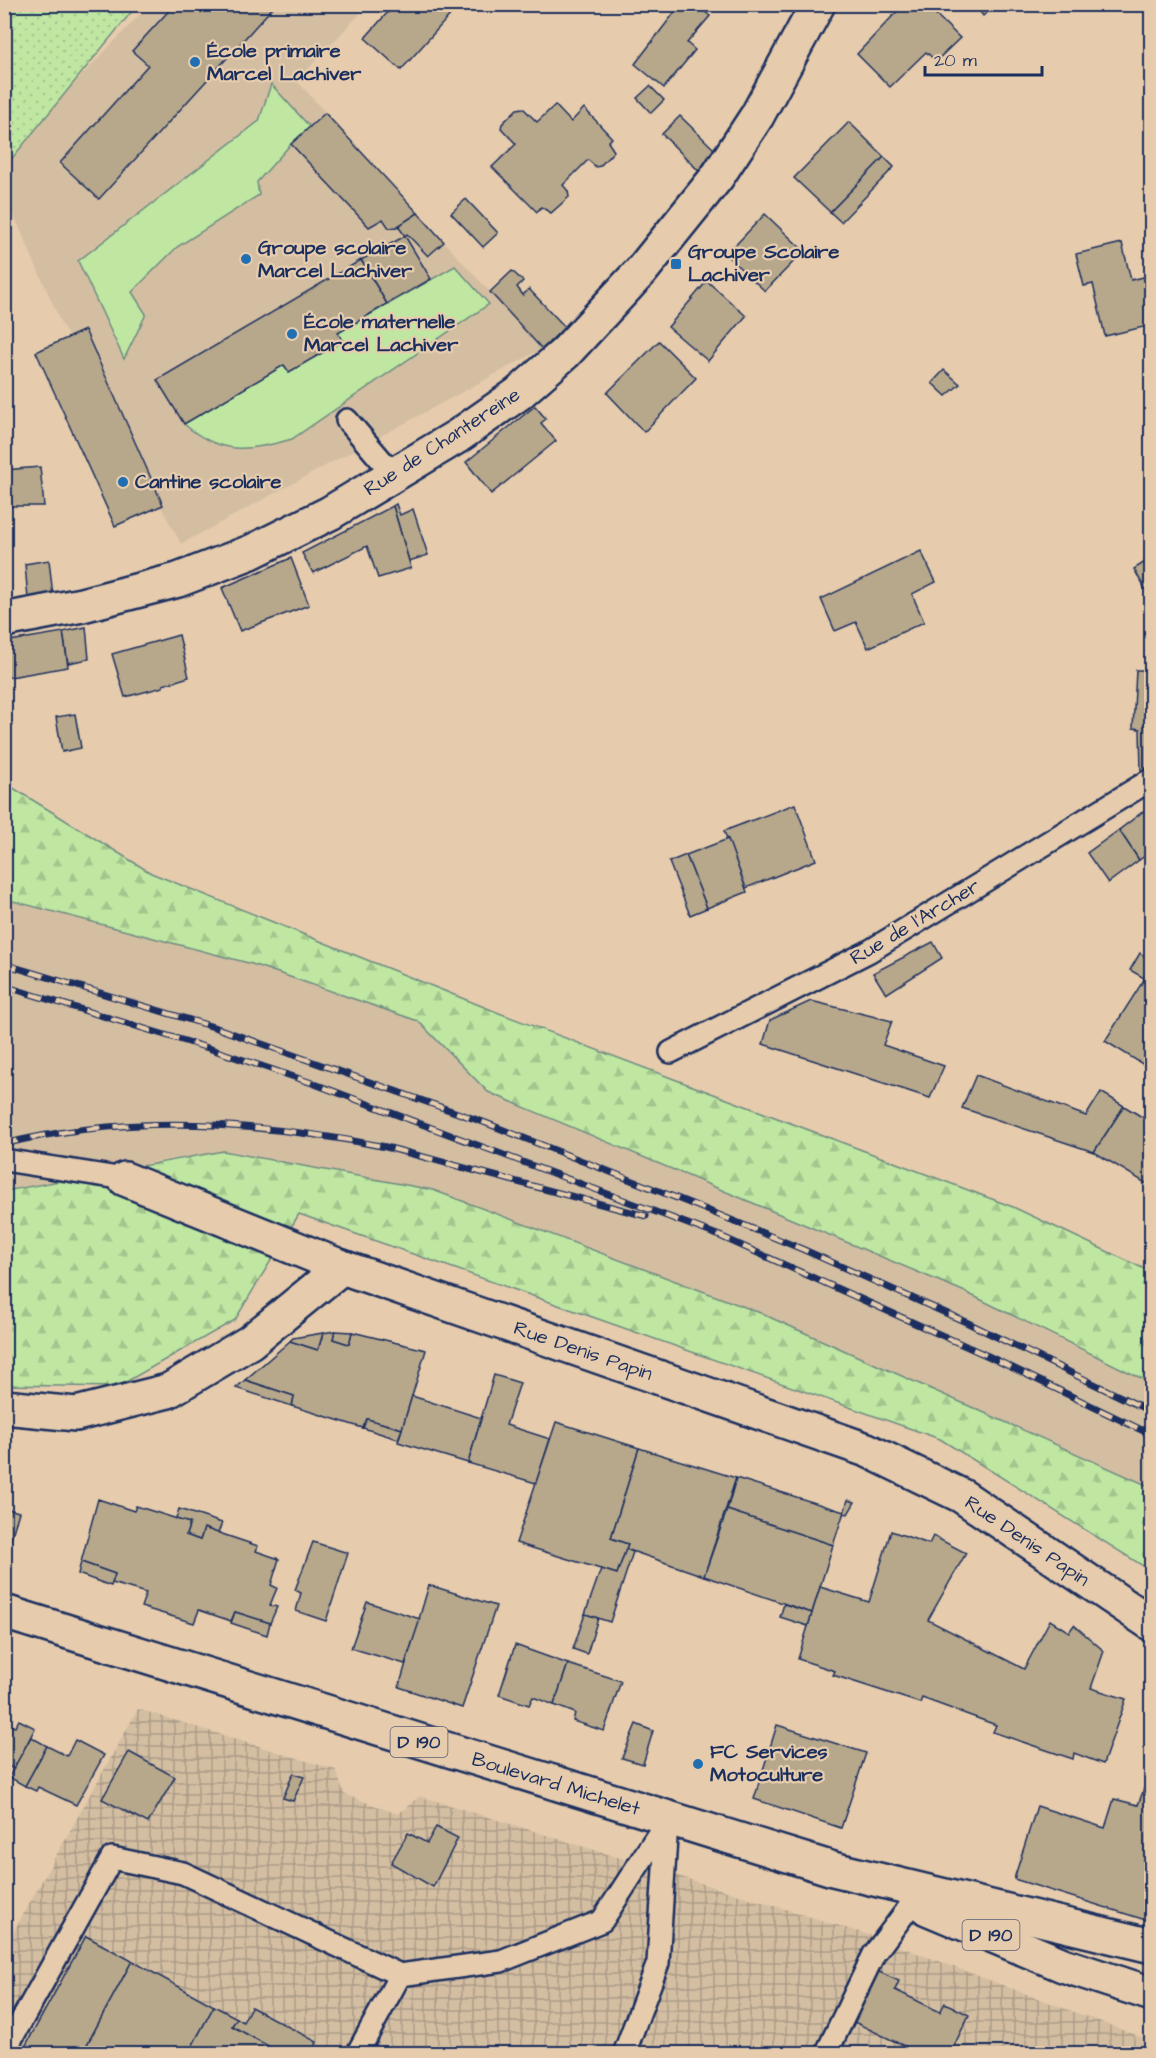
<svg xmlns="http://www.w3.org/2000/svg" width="1156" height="2058" font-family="'Architects Daughter',sans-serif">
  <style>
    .built { fill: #d4bea2 }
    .industrial { fill: url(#industrial-grid) }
    .green { fill: #bfe7a2; stroke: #6d8b80; stroke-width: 1.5 }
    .forest { fill: url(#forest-firs); stroke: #6d8b80; stroke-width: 1.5 }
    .park { fill: url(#park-dots); stroke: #6d8b80; stroke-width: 1.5 }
    .building { fill: #b7a88c; stroke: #1b2f5e; stroke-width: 1.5 }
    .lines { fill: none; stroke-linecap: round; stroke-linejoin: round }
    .service-casing { stroke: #1b2f5e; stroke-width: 26 }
    .minor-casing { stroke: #1b2f5e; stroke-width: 38 }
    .primary-casing { stroke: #1b2f5e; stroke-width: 38 }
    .service { stroke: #e6ccad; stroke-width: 21 }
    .minor { stroke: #e6ccad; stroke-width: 33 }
    .primary { stroke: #e6ccad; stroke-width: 33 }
    .rail-casing { stroke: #1b2f5e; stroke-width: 7 }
    .rail { stroke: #e6ccad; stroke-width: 4.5; stroke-dasharray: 14; stroke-linecap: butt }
    .poi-dot { fill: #1f6fb2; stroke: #e6ccad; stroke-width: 2 }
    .labels { text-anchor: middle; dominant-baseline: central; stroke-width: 4.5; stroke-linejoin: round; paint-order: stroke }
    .shield { fill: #e6ccad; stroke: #585e76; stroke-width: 1.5 }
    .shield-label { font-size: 18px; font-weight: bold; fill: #1b2f5e }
    .poi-label { font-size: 20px; font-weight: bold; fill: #1b2f5e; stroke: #e6ccad; text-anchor: start }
    .street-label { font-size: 20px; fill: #1b2f5e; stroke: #e6ccad }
  </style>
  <defs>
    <pattern id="industrial-grid" width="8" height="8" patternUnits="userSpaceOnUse" patternTransform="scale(1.5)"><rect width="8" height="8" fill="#d4bea2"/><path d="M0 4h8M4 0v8" fill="none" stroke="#ab9b87"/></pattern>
    <pattern id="forest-firs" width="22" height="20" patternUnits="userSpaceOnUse" patternTransform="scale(1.5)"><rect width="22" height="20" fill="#bfe7a2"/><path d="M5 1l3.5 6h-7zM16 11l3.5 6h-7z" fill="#a4c68e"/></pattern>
    <pattern id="park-dots" width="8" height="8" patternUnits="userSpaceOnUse" patternTransform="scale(1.5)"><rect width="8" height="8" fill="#bfe7a2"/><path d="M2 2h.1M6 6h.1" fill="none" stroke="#a4c68e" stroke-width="1.8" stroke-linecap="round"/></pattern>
  </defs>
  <rect width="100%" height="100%" fill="#e6ccad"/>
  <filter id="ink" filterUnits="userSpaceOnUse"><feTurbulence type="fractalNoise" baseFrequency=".0167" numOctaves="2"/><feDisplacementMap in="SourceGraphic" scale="12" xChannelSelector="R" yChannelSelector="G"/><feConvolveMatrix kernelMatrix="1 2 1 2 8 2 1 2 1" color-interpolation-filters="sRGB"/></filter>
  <g filter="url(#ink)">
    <g class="built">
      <polygon points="149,5 368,5 297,81 542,349 181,544 61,323 5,195 4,157"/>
      <polygon points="4,899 252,964 418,1021 488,1092 963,1291 1151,1383 1151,1487 758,1312 433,1190 223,1151 147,1163 125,1179 5,1200"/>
    </g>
    <polygon class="industrial" points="138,1709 336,1770 344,1794 398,1814 420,1796 869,1935 1152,2041 1151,2054 5,2054 5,1947"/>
    <g class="green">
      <polygon points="271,84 310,127 291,144 257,182 259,195 177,247 132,292 146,314 124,359 78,261 259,121"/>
      <path d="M455,266L489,304L292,439C248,452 220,455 184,424L284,365L289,372L342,341L338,333Z"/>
    </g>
    <g class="forest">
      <polygon points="5,783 151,873 499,1013 1013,1207 1151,1272 1151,1383 963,1291 488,1092 418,1021 252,964 5,899"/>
      <polygon points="223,1151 433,1190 758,1312 1151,1487 1151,1571 940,1439 299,1214 235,1320 117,1387 5,1385 5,1191"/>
    </g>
    <polygon class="park" points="5,4 137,5 5,167 4,5"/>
    <g class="building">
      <polygon points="175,4 276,4 99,199 60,163 148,65 132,51"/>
      <polygon points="395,4 460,4 401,70 365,38"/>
      <polygon points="681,4 695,4 710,16 687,43 695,50 664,88 635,64"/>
      <polygon points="904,4 925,4 960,38 936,61 926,52 890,87 857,54"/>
      <polygon points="974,4 996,4 983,16"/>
      <polygon points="650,86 664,100 651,113 637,98"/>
      <polygon points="555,105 571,122 584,108 612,138 608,142 614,151 600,166 596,167 588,160 563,185 568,191 569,197 551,213 541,207 537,212 492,167 516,144 501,128 502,124 517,109 523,108 537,122"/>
      <polygon points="325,113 418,213 397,227 389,228 383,219 369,227 291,144"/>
      <polygon points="680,116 714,149 699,171 662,134"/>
      <polygon points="849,122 884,157 830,212 794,178"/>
      <polygon points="884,157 894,167 841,222 830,212"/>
      <polygon points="466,199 498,233 483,247 451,213"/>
      <polygon points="418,213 444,242 428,256 407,234 405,236 398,226"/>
      <polygon points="765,214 804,251 765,291 726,255"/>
      <polygon points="405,236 431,279 387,304 361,260"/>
      <polygon points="1122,243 1131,280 1152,275 1152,325 1105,336 1093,284 1084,286 1076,254"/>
      <polygon points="361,260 387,304 338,333 343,341 289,372 284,365 184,424 157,380"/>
      <polygon points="512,271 523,281 517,287 523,295 529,289 565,327 542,349 490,292"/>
      <polygon points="707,281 746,316 708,361 668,327"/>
      <polygon points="85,330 163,505 115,526 36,352"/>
      <polygon points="659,341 696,378 644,432 607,393"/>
      <polygon points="944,370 960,384 946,396 932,383"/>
      <polygon points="535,406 546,419 541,423 556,441 491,494 466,462"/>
      <polygon points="40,467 44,506 5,506 4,470"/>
      <polygon points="396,504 400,515 413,509 428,555 409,561 393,506"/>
      <polygon points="393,506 411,568 378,578 367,546 313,573 302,553"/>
      <polygon points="921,551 936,582 912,594 924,622 868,648 856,622 835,631 821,599"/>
      <polygon points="291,558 309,605 240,631 222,588"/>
      <polygon points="49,560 53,596 28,599 25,564"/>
      <polygon points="1145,562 1152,573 1152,591 1148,594 1134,569"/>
      <polygon points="86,627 89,659 68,663 63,632"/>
      <polygon points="63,632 68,667 4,678 4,642"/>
      <polygon points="179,635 189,677 163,685 163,687 125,697 112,654"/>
      <polygon points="1136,670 1152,670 1152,764 1141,771 1140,729 1133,728"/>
      <polygon points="75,714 81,748 62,752 56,717"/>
      <polygon points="795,804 816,860 746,888 724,831"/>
      <polygon points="1149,807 1152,810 1152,851 1139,860 1119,830"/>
      <polygon points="1119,830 1139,860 1108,883 1087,853"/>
      <polygon points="728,839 747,892 707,908 686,855"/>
      <polygon points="686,855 707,908 690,915 669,862"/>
      <polygon points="933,942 942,958 886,994 873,973"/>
      <polygon points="1140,953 1152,961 1152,967 1144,978 1130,970"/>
      <polygon points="1152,967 1152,1070 1105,1041"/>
      <polygon points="811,1001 892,1021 883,1045 944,1066 930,1098 763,1044 770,1020"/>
      <polygon points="976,1075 1086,1116 1101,1092 1124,1106 1094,1152 962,1108"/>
      <polygon points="1124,1106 1152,1123 1152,1187 1094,1152"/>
      <polygon points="335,1331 333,1339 349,1344 352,1332 426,1350 402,1429 367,1419 363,1428 292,1406 294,1396 245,1380 290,1341 318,1350 323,1333"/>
      <polygon points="335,1331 352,1332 349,1344 333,1339"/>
      <polygon points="323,1333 318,1350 290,1341 293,1338"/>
      <polygon points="494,1375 520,1383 506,1425 550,1439 536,1483 468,1463"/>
      <polygon points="245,1380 294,1396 292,1406 236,1388"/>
      <polygon points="412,1396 481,1418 468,1463 398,1442"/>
      <polygon points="367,1419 402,1429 398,1439 363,1428"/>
      <polygon points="556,1422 639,1448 611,1538 628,1544 617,1574 516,1543"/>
      <polygon points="639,1448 736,1478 704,1576 626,1549 628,1544 611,1538"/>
      <polygon points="736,1478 844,1512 833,1545 727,1510"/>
      <polygon points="98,1499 134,1511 136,1506 190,1523 186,1535 200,1540 204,1528 258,1546 256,1551 279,1559 271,1585 277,1588 270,1605 277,1607 270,1623 235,1612 231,1621 199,1610 194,1623 141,1607 146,1593 112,1583 115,1574 81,1562"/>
      <polygon points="848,1500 855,1502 848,1514 844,1513"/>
      <polygon points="4,1508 19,1512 4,1562"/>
      <polygon points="179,1509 222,1523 218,1533 204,1528 200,1540 186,1535 190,1523 176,1519"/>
      <polygon points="727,1510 833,1545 812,1613 704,1576"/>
      <polygon points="891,1531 929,1544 933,1536 966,1553 928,1620 1024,1669 1050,1620 1069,1632 1074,1625 1104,1651 1091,1688 1126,1699 1103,1764 1074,1753 1073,1759 993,1732 996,1725 922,1698 920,1703 833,1675 835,1671 798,1659 820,1587 869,1602"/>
      <polygon points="313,1542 348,1553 326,1621 296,1611 301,1593 295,1590"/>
      <polygon points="626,1549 633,1552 610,1622 585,1614 601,1569 617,1574"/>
      <polygon points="81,1562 115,1574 111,1586 78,1574"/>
      <polygon points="429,1585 496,1606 462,1708 399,1687"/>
      <polygon points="367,1602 420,1619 405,1664 351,1648"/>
      <polygon points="784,1604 812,1613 808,1626 780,1617"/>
      <polygon points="235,1612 270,1623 267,1635 231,1623"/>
      <polygon points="585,1614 598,1618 587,1654 573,1649"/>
      <polygon points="515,1645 568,1664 554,1705 533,1697 529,1705 499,1695"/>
      <polygon points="568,1664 621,1681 604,1731 573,1721 575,1713 554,1705"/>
      <polygon points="4,1708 11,1712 5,1723 15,1727 19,1720 35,1728 14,1769 4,1764"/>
      <polygon points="636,1724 653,1731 643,1764 622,1758"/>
      <polygon points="777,1725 866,1753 841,1828 754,1799"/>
      <polygon points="31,1737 47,1746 25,1786 9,1777"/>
      <polygon points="75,1740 104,1755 76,1805 38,1787 36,1791 25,1786 47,1746 67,1756"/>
      <polygon points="129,1752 175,1777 148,1823 102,1799"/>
      <polygon points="293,1774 304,1777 293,1801 283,1798"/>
      <polygon points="1149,1775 1152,1776 1152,1922 1014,1879 1037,1806 1105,1828 1114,1799 1138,1805"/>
      <polygon points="436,1827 458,1838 433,1887 391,1863 408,1833 427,1843"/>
      <polygon points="86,1936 132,1961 82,2054 21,2054"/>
      <polygon points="132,1961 214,2006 188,2054 82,2054"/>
      <polygon points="877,1971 899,1981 895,1990 940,2012 945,2003 969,2015 950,2054 921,2054 852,2021"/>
      <polygon points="214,2006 237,2018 232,2026 283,2054 188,2054"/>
      <polygon points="251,2007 317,2042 311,2054 283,2054 232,2026 237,2018 243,2022"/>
    </g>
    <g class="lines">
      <defs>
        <g id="service">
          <polyline points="347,420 394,475"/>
          <polyline points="671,1052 868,952 1152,779"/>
          <polyline points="4,1160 125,1179"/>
          <polyline points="4,2052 112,1858 183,1873 400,1975"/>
          <polyline points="357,2054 400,1975 501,1961 602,1921 668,1819"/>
          <polyline points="624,2054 658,1963 667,1822"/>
          <polyline points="826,2054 874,1954 913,1902"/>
        </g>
        <g id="minor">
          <polyline points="4,620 82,605 178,580 251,552 330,513 458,436 518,394 565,353 642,270 717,177 757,116 818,4"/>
          <polyline points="125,1179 342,1267 867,1450 962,1496 1152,1624"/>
          <polyline points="4,1407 76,1414 168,1391 250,1342 342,1267"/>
        </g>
        <g id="primary">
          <polyline points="4,1612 833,1869 1152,1946"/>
          <polyline points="927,1908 1063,1965 1152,1994"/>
        </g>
      </defs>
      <use href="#service" class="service-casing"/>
      <use href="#minor" class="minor-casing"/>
      <use href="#primary" class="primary-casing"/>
      <use href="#service" class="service"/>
      <use href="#minor" class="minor"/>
      <use href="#primary" class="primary"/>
      <defs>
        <g id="rail">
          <polyline points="4,964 217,1028 486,1123 697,1206 802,1249 966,1322 1152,1412"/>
          <polyline points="4,986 208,1048 312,1083 720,1236 988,1356 1152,1435"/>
          <path d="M4,1144C128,1113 262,1122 386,1147L646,1216"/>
        </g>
      </defs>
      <use href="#rail" class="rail-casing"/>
      <use href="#rail" class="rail"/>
    </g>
  </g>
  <g class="poi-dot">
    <circle cx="195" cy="62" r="6"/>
    <circle cx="246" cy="259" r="6"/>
    <rect x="670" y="258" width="12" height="12" rx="3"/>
    <circle cx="292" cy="334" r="6"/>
    <circle cx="123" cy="482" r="6"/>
    <circle cx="698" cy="1764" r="6"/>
  </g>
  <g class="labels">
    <g class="shield">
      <rect x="390.5" y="1727" width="57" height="30" rx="4.5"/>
      <rect x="962.5" y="1920" width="57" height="30" rx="4.5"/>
    </g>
    <g class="shield-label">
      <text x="419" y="1742">D 190</text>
      <text x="991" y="1935">D 190</text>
    </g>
    <g class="poi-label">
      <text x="207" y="51">École primaire<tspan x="207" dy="23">Marcel Lachiver</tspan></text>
      <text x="258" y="248">Groupe scolaire<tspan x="258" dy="23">Marcel Lachiver</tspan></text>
      <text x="688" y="252">Groupe Scolaire<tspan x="688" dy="23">Lachiver</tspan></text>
      <text x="304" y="322">École maternelle<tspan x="304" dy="23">Marcel Lachiver</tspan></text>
      <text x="135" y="482">Cantine scolaire</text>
      <text x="710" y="1752">FC Services<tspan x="710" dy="23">Motoculture</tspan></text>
    </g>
    <g class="street-label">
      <text transform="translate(442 442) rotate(-33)">Rue de Chantereine</text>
      <text transform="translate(915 922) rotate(-31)">Rue de l'Archer</text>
      <text transform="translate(583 1351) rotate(19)">Rue Denis Papin</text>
      <text transform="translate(1027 1541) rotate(34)">Rue Denis Papin</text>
      <text transform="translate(556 1784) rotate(17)">Boulevard Michelet</text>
    </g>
  </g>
  <rect width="1156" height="2058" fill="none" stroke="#e6ccad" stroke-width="24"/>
  <rect x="12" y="12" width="1132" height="2034" fill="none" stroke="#1b2f5e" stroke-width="2" filter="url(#ink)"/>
  <path d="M925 66v9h117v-9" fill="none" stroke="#1b2f5e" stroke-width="3"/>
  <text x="934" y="66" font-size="18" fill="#1b2f5e" stroke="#e6ccad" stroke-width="4.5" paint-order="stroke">20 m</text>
</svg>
